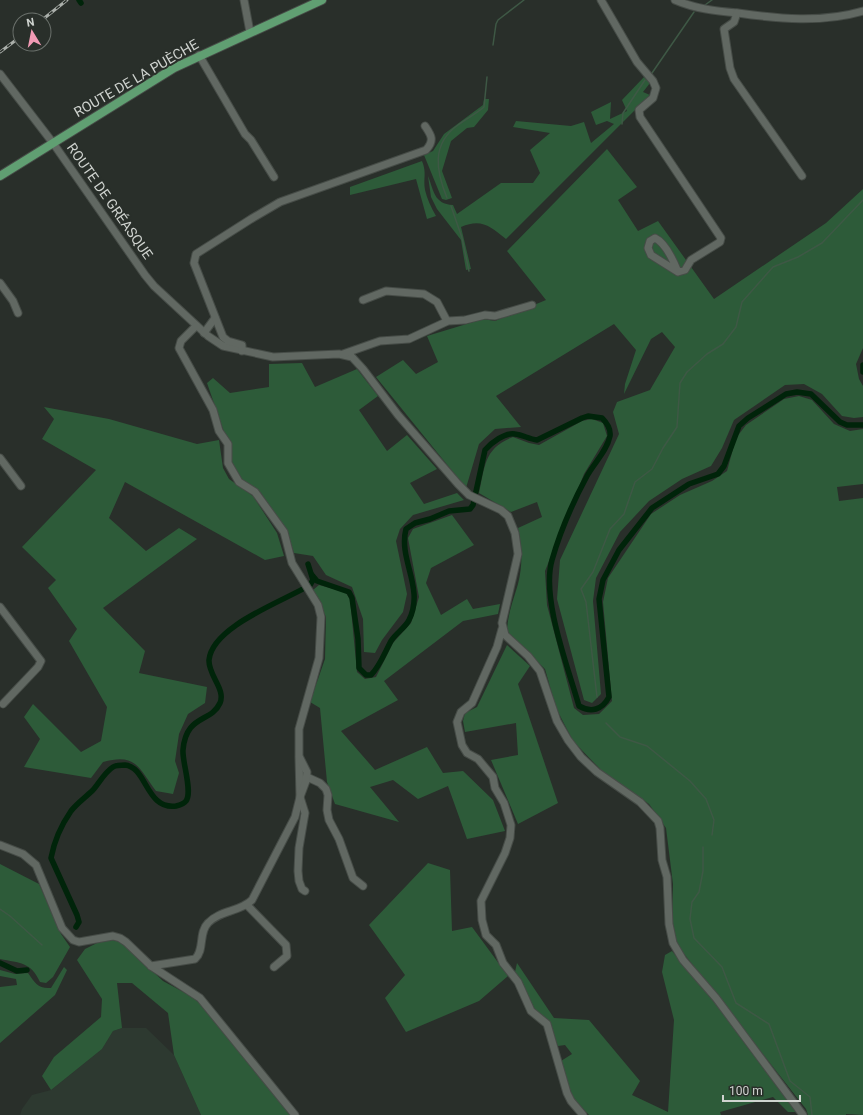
<svg xmlns="http://www.w3.org/2000/svg" width="863" height="1115" font-family="Roboto,sans-serif">
  <style>
    .built { fill: #2d3930 }
    .green { fill: #2d5b39 }
    .lines { fill: none; stroke-linecap: round; stroke-linejoin: round }
    .stream { stroke: #3e5845; stroke-width: 1.5 }
    .canal { stroke: #00240a; stroke-width: 5.5 }
    .minor-casing { stroke: #464c47; stroke-width: 9 }
    .major-casing { stroke: #464c47; stroke-width: 10 }
    .minor { stroke: #616862; stroke-width: 7 }
    .major { stroke: #609f72; stroke-width: 8 }
    .rail-casing { stroke: #aaafaa; stroke-width: 3 }
    .rail { stroke: #292f2a; stroke-width: 1.5; stroke-dasharray: 4.5; stroke-linecap: butt }
    .labels { text-anchor: middle; dominant-baseline: central; stroke-width: 4; stroke-linejoin: round; paint-order: stroke }
    .street-label { font-size: 14px; fill: #cfd3cf; stroke: #292f2a }
  </style>
  <rect width="100%" height="100%" fill="#292f2a"/>
  <polygon class="built" points="122,1028 146,1028 174,1055 201,1115 20,1115 22,1109 32,1095 51,1090 102,1049 113,1031"/>
  <g class="green">
    <path d="M644,77L650,83L643,92L650,95L506,239C490,226 481,218 461,227L471,269L466,270L461,240L437,209L431,197L428,176C434,191 434,204 453,205L457,214L501,183H533L540,173L530,150L550,133L513,127L516,121L571,126L584,122L591,143L614,124L607,121L596,125L591,112L611,102L610,119L627,111L622,100Z"/>
    <polygon points="484,99 489,99 488,110 474,127 467,128 451,141 442,171 452,198 446,200 442,199 424,155 433,151 444,134 483,105"/>
    <polygon points="607,149 637,187 618,200 638,231 658,221 714,299 826,223 863,189 863,348 856,364 859,379 863,386 863,417 854,418 842,416 822,394 804,384 785,385 734,420 722,448 711,466 682,479 649,501 620,532 596,578 593,601 601,694 592,703 584,700 557,599 560,560 619,434 613,412 617,402 650,390 675,347 662,332 651,339 624,394 625,384 636,350 614,324 496,396 521,427 495,429 479,444 466,488 376,377 403,360 416,374 438,362 427,336 483,319 495,321 546,300 507,251"/>
    <path d="M422,161C427,173 423,178 425,190C427,199 431,207 436,216L427,219L416,179L350,195V187Z"/>
    <polygon points="302,363 315,387 357,369 378,396 359,410 387,451 407,435 437,469 410,483 424,504 457,493 464,500 413,515 400,529 396,541 407,594 403,612 382,640 375,653 364,652 363,619 352,587 326,575 313,556 294,553 287,532 261,493 232,475 224,432 207,383 213,378 230,393 269,387 269,364"/>
    <path d="M799,396L812,400L834,424L850,431L863,429V484L837,487L839,501L863,498V1115L846,1114V1115H808L806,1109L677,945L672,922L673,884L666,828L649,804L602,771L573,741L556,708L545,669L507,633C507,616 513,601 518,584C523,564 522,547 518,528L542,517L537,502L511,512L479,493C485,466 484,448 513,437L529,443L539,445L582,421L592,419L603,423L607,436L584,474L545,571L547,605L574,708L583,715L599,714L612,701L603,602L608,578L651,514L680,495L712,481L727,471L736,438L746,425L784,399Z"/>
    <path d="M44,407L109,419L197,444L219,440L223,468L229,479L253,496L277,533L284,556L265,560L125,482L109,518L146,551L179,528L197,539L103,608L145,651L139,673L207,687L205,703L188,714L179,734L175,761L179,773L173,794L156,791C138,767 136,753 103,762L91,778L24,767L40,739L24,717L33,704L81,752L101,741L107,707L69,641L77,629L48,588L56,580L22,547L96,470L42,439L54,419Z"/>
    <polygon points="452,515 474,545 431,568 426,583 441,615 467,599 473,609 500,604 498,614 463,621 384,681 398,700 341,731 375,770 427,747 443,773 463,771 493,800 505,831 467,839 448,786 418,799 393,780 370,787 399,822 335,804 327,782 320,708 310,702 325,659 326,617 313,590 319,585 345,592 350,599 357,672 365,679 376,677 393,643 411,623 419,597 408,538 413,529"/>
    <polygon points="507,645 530,666 518,684 558,803 518,824 491,760 518,755 516,723 465,732 463,721 465,713 477,707"/>
    <polygon points="428,863 450,870 452,931 472,927 508,976 479,1001 406,1032 385,998 405,975 369,925"/>
    <path d="M0,864L39,884L61,934L70,947L53,977L46,983L40,982C31,962 20,963 0,959Z"/>
    <polygon points="103,940 116,940 127,947 163,981 198,1000 290,1115 201,1115 174,1055 168,1013 132,983 117,983 122,1028 113,1031 102,1049 51,1090 42,1076 54,1057 101,1017 102,999 77,960 85,949"/>
    <polygon points="672,951 722,1011 797,1112 788,1112 773,1097 720,1112 721,1115 589,1115 571,1096 561,1061 572,1054 565,1045 558,1046 547,1020 534,1010 515,972 517,963 554,1018 589,1020 640,1081 632,1095 668,1112 674,1020 662,972 665,955"/>
    <path d="M64,967L67,970L55,995L0,1043V987L17,985L16,979L0,976V970L15,974L28,973C35,983 38,989 51,988Z"/>
  </g>
  <g class="lines">
    <g class="stream">
      <polyline points="705,5 712,0"/>
      <polyline points="493,45 496,24 498,20 524,0"/>
      <polyline points="652,73 694,12"/>
      <polyline points="622,124 623,113 645,80"/>
      <path d="M447,198C436,171 431,144 458,125C467,118 476,114 484,107L487,77"/>
      <polyline points="451,206 462,238 469,271"/>
      <polyline points="597,697 586,602 581,589 593,572 610,529 624,514 635,482 652,469 663,448 677,427 680,383 687,372 707,354 723,344 736,327 742,302 773,267 798,257 822,243 863,200"/>
      <polyline points="606,723 620,737 647,746 690,781 706,799 714,820 712,835"/>
      <polyline points="703,847 703,871 699,892 692,902 690,919 694,938 722,967 736,1003 769,1024 790,1081 810,1097 812,1115"/>
      <polyline points="0,909 10,916 42,945"/>
    </g>
    <g class="canal">
      <polyline points="79,0 81,3"/>
      <polyline points="863,365 863,372"/>
      <path d="M312,575L317,581L349,592L352,598L358,639L359,668L366,675H371C380,666 385,652 391,641C396,633 405,628 409,620C425,588 398,560 406,529L415,523L430,519L449,511L470,509L473,505L485,450C491,443 505,432 515,434C523,435 529,439 537,440L582,418L588,416L602,418C607,423 611,429 610,436C607,451 594,463 587,476C573,502 560,532 552,560C541,598 568,667 579,706C591,713 602,710 609,697L599,599L603,580L619,550L652,508L689,484L718,474L724,466L739,426L748,418L786,394L797,392L811,394L840,422L847,425H863"/>
      <path d="M76,927L79,922L77,915L51,858C54,842 62,824 71,811C77,803 86,797 93,790C99,783 105,772 113,767C116,765 121,765 125,765C147,767 146,810 176,806C180,805 184,804 186,801C193,792 182,762 183,750C186,714 211,723 220,703C226,689 208,675 209,660C212,626 284,601 310,585L313,580L308,564"/>
      <polyline points="0,963 17,971 27,970"/>
    </g>
    <defs>
      <g id="minor">
        <polyline points="244,0 250,32"/>
        <path d="M601,0L637,62L653,81L656,88L653,98L639,110L640,117L721,238L720,242L691,260L685,270L678,272L651,255L648,248L650,241L655,238C666,243 674,262 678,272"/>
        <path d="M675,0C696,9 716,11 738,13C779,19 822,23 863,11"/>
        <polyline points="737,13 734,22 724,29 730,68 734,79 802,176"/>
        <polyline points="199,55 245,134 251,140 274,177"/>
        <polyline points="0,74 53,143 145,275 154,286 208,336 223,346 273,357 339,354 352,357 363,369 398,415 458,484 469,495 501,510 508,516 515,533 518,554 502,623 505,635 528,656 540,671 557,721 568,740 581,757 597,772 640,802 658,821 660,828 662,860 667,877 669,924 673,943 683,960 716,998 803,1115"/>
        <polyline points="0,283 13,301 18,313"/>
        <polyline points="363,300 386,291 424,294 437,302 447,321"/>
        <polyline points="204,333 215,318"/>
        <path d="M242,351V345L228,341L223,337L194,263L196,254L251,219L280,202L426,150C435,140 431,135 425,126"/>
        <polyline points="343,354 380,341 409,339 448,321 465,320 485,315 495,316 532,305"/>
        <polyline points="0,458 21,486"/>
        <polyline points="0,607 41,661 38,667 3,704"/>
        <polyline points="502,629 497,647 472,703 461,712 457,722 462,745 467,753 478,759 493,777 495,788 504,803 511,825 510,838 505,853 481,901 482,920 486,935 496,945 503,963 518,982 531,1011 547,1024 567,1093 571,1101 583,1115"/>
        <polyline points="299,758 300,797 305,813 299,848 298,871 299,881 302,889 305,891"/>
        <polyline points="307,777 320,783 326,789 328,795 327,810 329,820 339,839 353,878 363,886"/>
        <polyline points="0,845 23,854 36,865 62,928 73,940 79,942 113,936 120,938 126,942 151,966 200,998 295,1115"/>
        <polyline points="247,905 286,945 287,956 274,967"/>
        <path d="M151,966L195,959C205,950 198,933 208,923C220,910 240,912 252,900L295,817L300,797L306,781L307,772L299,756V729L319,658L321,617L318,605L292,563L284,532L255,492L239,482L228,463V444L219,431L213,410L179,348L181,341L196,326"/>
      </g>
      <polyline id="major" points="0,176 174,68 322,0"/>
    </defs>
    <use href="#minor" class="minor-casing"/>
    <use href="#major" class="major-casing"/>
    <use href="#minor" class="minor"/>
    <use href="#major" class="major"/>
    <defs>
      <g id="rail">
        <polyline points="42,20 67,0"/>
        <polyline points="0,52 20,37"/>
      </g>
    </defs>
    <use href="#rail" class="rail-casing"/>
    <use href="#rail" class="rail"/>
  </g>
  <g class="labels">
    <g class="street-label">
      <text transform="translate(136 78) rotate(-30)">ROUTE DE LA PUÈCHE</text>
      <text transform="translate(110 201) rotate(55)">ROUTE DE GRÉASQUE</text>
    </g>
  </g>
  <g transform="translate(32 32) rotate(350)"><circle r="19" fill="#292f2a" stroke="#6b716c"/>
  <path d="M0-3L7 15L0 10L-7 15Z" fill="#f19ab4"/>
  <text y="-6" font-size="11" font-weight="bold" text-anchor="middle" fill="#cfd3cf">N</text>
  </g>
  <path d="M723 1095v6h77v-6" fill="none" stroke="#cfd3cf" stroke-width="2"/>
  <text x="729" y="1095" font-size="12" fill="#cfd3cf" stroke="#292f2a" stroke-width="3" paint-order="stroke">100 m</text>
</svg>
